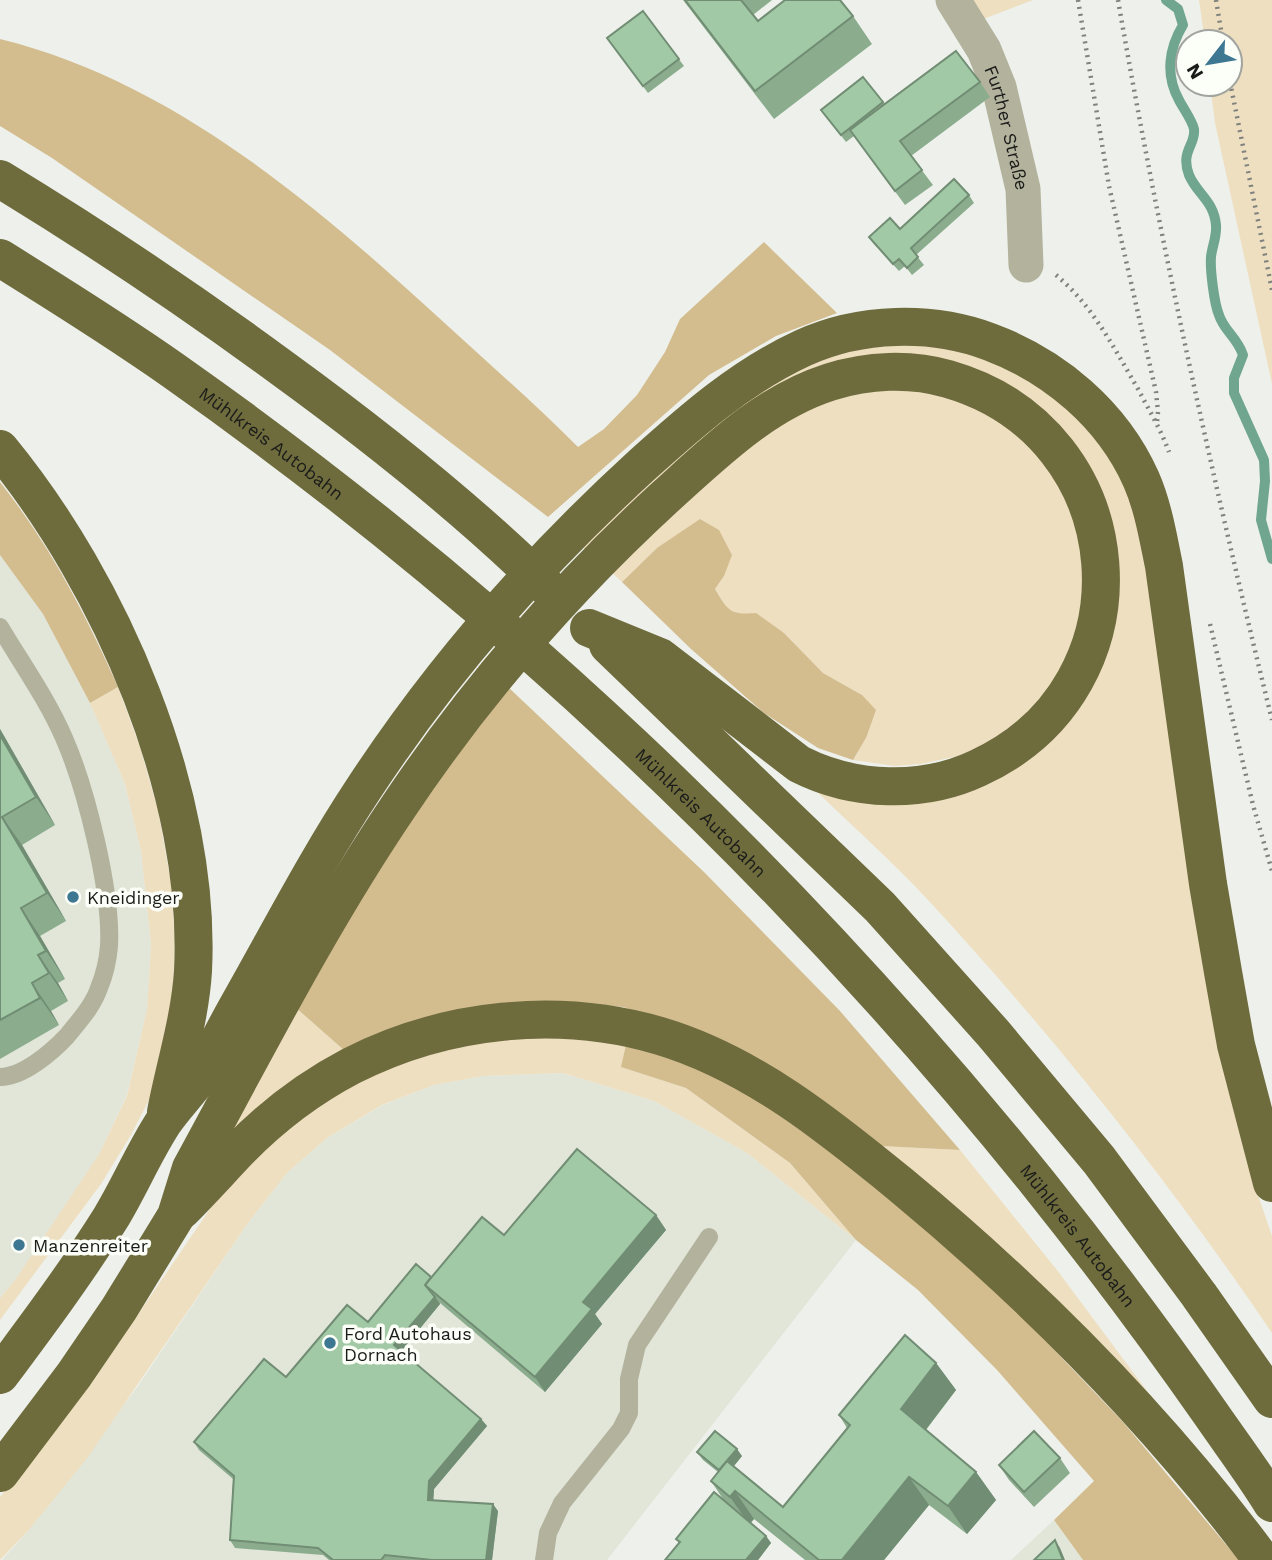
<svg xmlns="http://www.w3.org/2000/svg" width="1272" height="1560" font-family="'Work Sans',sans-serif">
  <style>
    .built { fill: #e1e6d9 }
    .green { fill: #eedfc1 }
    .forest { fill: #d3bd8f }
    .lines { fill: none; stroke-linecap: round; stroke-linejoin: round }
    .stream { stroke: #70a690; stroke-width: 10 }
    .path { stroke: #80827e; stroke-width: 4.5; stroke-dasharray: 2 5; stroke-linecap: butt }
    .lane { stroke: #b3b29d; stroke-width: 18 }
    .street { stroke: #b3b29d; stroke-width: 35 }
    .highway { stroke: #6e6b3d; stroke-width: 38 }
    .wall { fill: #8bad8e }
    .shaded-wall { fill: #718d74 }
    .building { fill: #a2c9a5; stroke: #718d74; stroke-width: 2 }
    .poi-dot { fill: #3e7791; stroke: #fcfef8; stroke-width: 2.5 }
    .labels { text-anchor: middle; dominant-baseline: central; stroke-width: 7; stroke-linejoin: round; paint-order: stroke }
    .street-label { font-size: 18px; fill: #1b1c1a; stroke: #fcfef8 }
    .poi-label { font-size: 18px; fill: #1b1c1a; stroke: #fcfef8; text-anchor: start }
  </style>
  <rect width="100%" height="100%" fill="#eef1eb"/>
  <g class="built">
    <polygon points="0,555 43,614 90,703 125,784 141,851 151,944 147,1009 127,1095 99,1154 15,1280 0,1298"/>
    <polygon points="563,1073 654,1101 747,1153 856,1240 607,1560 2,1560 28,1531 138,1386 248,1223 287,1173 327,1138 383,1105 434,1085 483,1076"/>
    <polygon points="1054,1520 1083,1560 1011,1560"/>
  </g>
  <g class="green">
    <polygon points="960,0 1033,0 976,22"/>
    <polygon points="1199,0 1272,0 1272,384 1215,123 1210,84 1230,84 1230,42 1205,42"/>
    <path d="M857,344L957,345L1052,388L1105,447L1138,513L1258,1195L1272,1236V1333C1170,1182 1052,1034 928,900C892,861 852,826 814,789L1015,766L1061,731L1082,698L1102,660L1062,431L1034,403L1010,387L979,372L950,363L859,359L590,554L579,544L754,390Z"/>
    <polygon points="913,385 996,415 1063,478 1087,557 1078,640 1041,703 989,743 958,756 921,764 895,766 853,760 866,738 862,695 823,673 784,633 726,608 715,589 724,576 657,548 622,582 610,571 742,446 828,396"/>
    <polygon points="118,687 140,747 158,810 171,883 175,940 173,995 150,1098 131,1135 101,1184 0,1320 0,1298 15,1280 99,1154 127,1096 147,1009 151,944 141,851 125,784 90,703"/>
    <polygon points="295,1007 345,1051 222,1142"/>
    <polygon points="515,1032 626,1045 622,1067 686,1088 790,1163 856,1240 747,1153 654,1101 563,1073 483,1076 434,1085 382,1105 327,1138 287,1173 248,1223 88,1457 28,1531 0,1560 0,1497 96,1376 229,1181 272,1134 378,1067"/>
    <polygon points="881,1146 960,1150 1057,1270 1150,1395"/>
  </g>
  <g class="forest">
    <path d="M0,39C171,81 312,202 438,317C485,360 533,402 578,447L604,429L637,395L665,352L680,319L764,242L837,313L776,336L709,375L548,517L330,350L52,158L0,126Z"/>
    <path d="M0,482C50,545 86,615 118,687L90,703L43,614L0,555Z"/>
    <path d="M700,519L719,530L732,555L724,576L715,589C728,611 730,615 756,613L784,633L823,673L862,695L876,710L866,738L853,760L818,748L764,713L691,649L622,582L657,548Z"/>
    <polygon points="507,686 704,872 840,1011 960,1150 881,1146 695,1029 623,1007 559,1002 345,1051 295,1007 401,829"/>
    <polygon points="626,1045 676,1056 733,1083 884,1189 1003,1296 1123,1422 1239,1560 1083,1560 1054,1520 1094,1481 997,1370 918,1290 856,1240 790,1163 686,1088 621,1067"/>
  </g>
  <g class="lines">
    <path class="stream" d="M1166,0L1178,9L1183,25C1169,48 1165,75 1179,100C1183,108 1192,120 1194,129C1196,145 1180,151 1189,175C1197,194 1214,201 1216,225C1217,237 1212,246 1211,257C1210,269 1214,303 1219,315C1224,331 1237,337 1243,355L1234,378V393L1264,460L1265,481L1261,520L1272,559"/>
    <g class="path">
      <polyline points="1078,0 1109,186 1156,392 1158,412 1157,422"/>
      <path d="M1118,0C1160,242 1213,481 1272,720"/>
      <polyline points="1216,0 1223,42"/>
      <polyline points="1230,82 1272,290"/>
      <path d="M1056,275C1093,306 1114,348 1138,389C1149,410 1161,430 1169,452"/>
      <polyline points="1210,624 1253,805 1272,871"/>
    </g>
    <g class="lane">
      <path d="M0,627C22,664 47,699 64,738C86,788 112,892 109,946C108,959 104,976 99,988C93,1006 79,1021 67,1036C52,1052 23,1077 0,1077"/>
      <polyline points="544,1560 548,1533 562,1503 621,1429 629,1413 629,1379 637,1345 709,1237"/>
    </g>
    <path class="street" id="s1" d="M953,0L984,50L999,87L1023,189L1026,265"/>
    <g class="highway">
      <path d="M0,179C97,238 191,301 282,368C377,437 469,510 552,592"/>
      <path id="s2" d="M0,258C58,294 117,331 174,371C498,599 789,874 1038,1183C1098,1258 1156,1335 1211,1414C1231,1443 1253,1472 1272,1503"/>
      <path d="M0,449C111,584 202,794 193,971C190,1019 175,1065 166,1112"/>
      <polyline points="608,645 880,907 993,1033 1099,1160 1199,1295 1272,1399"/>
      <path d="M182,1210C201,1191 219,1171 238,1151C270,1118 309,1088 351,1066C445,1018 558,1006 660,1036C751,1063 829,1126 901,1185C1035,1296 1158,1420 1262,1560"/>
      <path d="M0,1375C38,1324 76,1273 110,1219C129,1188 143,1154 163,1123C173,1108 186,1095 197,1080C211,1058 223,1032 236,1009C278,935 317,859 364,788C442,669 537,561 642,465C692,420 742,376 803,348C860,322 931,320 990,342C1054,366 1112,414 1141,479C1153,506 1158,537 1164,566L1208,884L1223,972L1236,1045L1272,1183"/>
      <path d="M0,1473L74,1375L119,1309L176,1216L191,1168C257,1047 321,921 399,806C474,694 564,590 664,498C714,453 764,403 830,382C868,370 910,368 948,379C1136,433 1156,686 978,768C923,794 854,792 799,764L660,657L589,628"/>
    </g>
  </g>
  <g class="wall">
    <polygon points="683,0 772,0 753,15 758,21 853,16 872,44 774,119"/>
    <polygon points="643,11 684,66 648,93 607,38"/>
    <polygon points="863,77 885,104 980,82 990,97 911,156 933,185 905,205 854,136 846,142 821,110"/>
    <polygon points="969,195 974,203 916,255 924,265 912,275 905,266 899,271 874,244 869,237 900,229"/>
    <polygon points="0,729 55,825 22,845 66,921 40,936 65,979 58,983 68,1001 51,1011 59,1025 0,1059"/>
    <polygon points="656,1215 666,1230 595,1314 602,1324 545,1392 440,1303 440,1304 401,1351 481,1419 487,1426 434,1489 433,1500 498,1511 492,1560 329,1560 323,1555 235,1548 230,1540 233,1479 199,1450 194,1442 286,1377 368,1322 431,1277 504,1235"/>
    <polygon points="936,1363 956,1390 926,1430 976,1472 996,1500 967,1534 929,1505 884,1560 805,1560 754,1519 751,1523 766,1536 771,1543 758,1560 665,1560 679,1543 676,1539 725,1502 711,1481 718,1472 703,1460 697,1452 742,1456 734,1466 783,1507 847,1428 839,1415"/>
    <polygon points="1060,1458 1070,1473 1034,1507 1009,1480 999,1465"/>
  </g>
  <g class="shaded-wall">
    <polygon points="0,729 55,825 36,797 0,735"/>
    <polygon points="2,817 22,845 66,921 47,893"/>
    <polygon points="21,908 40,936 65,979 46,951"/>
    <polygon points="38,955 58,983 68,1001 49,973"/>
    <polygon points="32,983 51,1011 59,1025 40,998"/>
    <polygon points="656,1215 666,1230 595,1314 602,1324 545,1392 535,1377 583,1302"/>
    <polygon points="435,1297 440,1304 400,1353 394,1345"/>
    <polygon points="936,1363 956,1390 920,1437 901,1409"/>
    <polygon points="481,1419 487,1426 434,1489 433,1507 428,1500 429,1481"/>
    <polygon points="737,1449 742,1456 724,1478 719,1470"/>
    <polygon points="976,1472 996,1500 967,1534 948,1506"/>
    <polygon points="909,1477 929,1505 884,1560 842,1560"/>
    <polygon points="735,1491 754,1519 749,1524 730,1497"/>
    <polygon points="493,1504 498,1511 492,1560 486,1560"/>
    <polygon points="766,1536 771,1543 758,1560 746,1560"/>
    <polygon points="1055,1540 1060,1548 1065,1560 1063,1560"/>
  </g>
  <g class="building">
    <polygon points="685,0 741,0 758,21 785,0 840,0 853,16 755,91"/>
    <polygon points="643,11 679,59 643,86 607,38"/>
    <polygon points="956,51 980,82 900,141 922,170 895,191 850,130"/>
    <polygon points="863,77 883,102 841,135 821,110"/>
    <polygon points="954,179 969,195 911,248 918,257 907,268 899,259 893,264 869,237 890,218 900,229"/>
    <polygon points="0,735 36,797 2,817 47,893 21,908 46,951 38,955 49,973 32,983 40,998 0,1020"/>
    <polygon points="577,1149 656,1215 583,1302 592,1309 535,1377 425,1285 482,1217 504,1235"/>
    <polygon points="416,1264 431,1277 425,1285 435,1297 394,1345 481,1419 429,1481 428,1500 493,1504 486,1560 432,1560 385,1555 381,1560 333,1560 318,1548 230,1540 234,1476 194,1442 264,1359 286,1377 347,1305 368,1322"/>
    <polygon points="905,1335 936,1363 901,1409 976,1472 948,1506 909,1477 842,1560 819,1560 735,1491 730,1497 711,1481 727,1461 783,1507 850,1425 839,1415"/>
    <polygon points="715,1431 737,1449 719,1470 697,1452"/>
    <polygon points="1034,1431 1060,1458 1024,1492 999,1465"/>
    <polygon points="714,1492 766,1536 746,1560 665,1560 680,1542 676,1539"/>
    <polygon points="1055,1540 1063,1560 1034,1560"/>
  </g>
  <g class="poi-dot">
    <circle cx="73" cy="897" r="7"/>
    <circle cx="19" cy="1245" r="7"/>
    <circle cx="330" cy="1343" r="7"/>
  </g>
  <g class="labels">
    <g class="street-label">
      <text stroke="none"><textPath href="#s1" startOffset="140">Further Straße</textPath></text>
      <text stroke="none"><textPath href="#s2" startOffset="329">Mühlkreis Autobahn</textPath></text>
      <text stroke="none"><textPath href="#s2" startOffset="896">Mühlkreis Autobahn</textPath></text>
      <text stroke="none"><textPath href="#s2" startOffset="1463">Mühlkreis Autobahn</textPath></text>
    </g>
    <g class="poi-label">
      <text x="87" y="897">Kneidinger</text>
      <text x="33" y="1245">Manzenreiter</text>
      <text x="344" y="1333">Ford Autohaus<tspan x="344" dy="21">Dornach</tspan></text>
    </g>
  </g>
  <g transform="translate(1209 63) rotate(239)"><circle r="33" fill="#fcfef8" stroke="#a2a49f" stroke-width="2"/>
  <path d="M0-5L12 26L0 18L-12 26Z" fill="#3e7791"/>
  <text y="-10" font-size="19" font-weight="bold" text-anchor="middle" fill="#1b1c1a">N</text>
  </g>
</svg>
